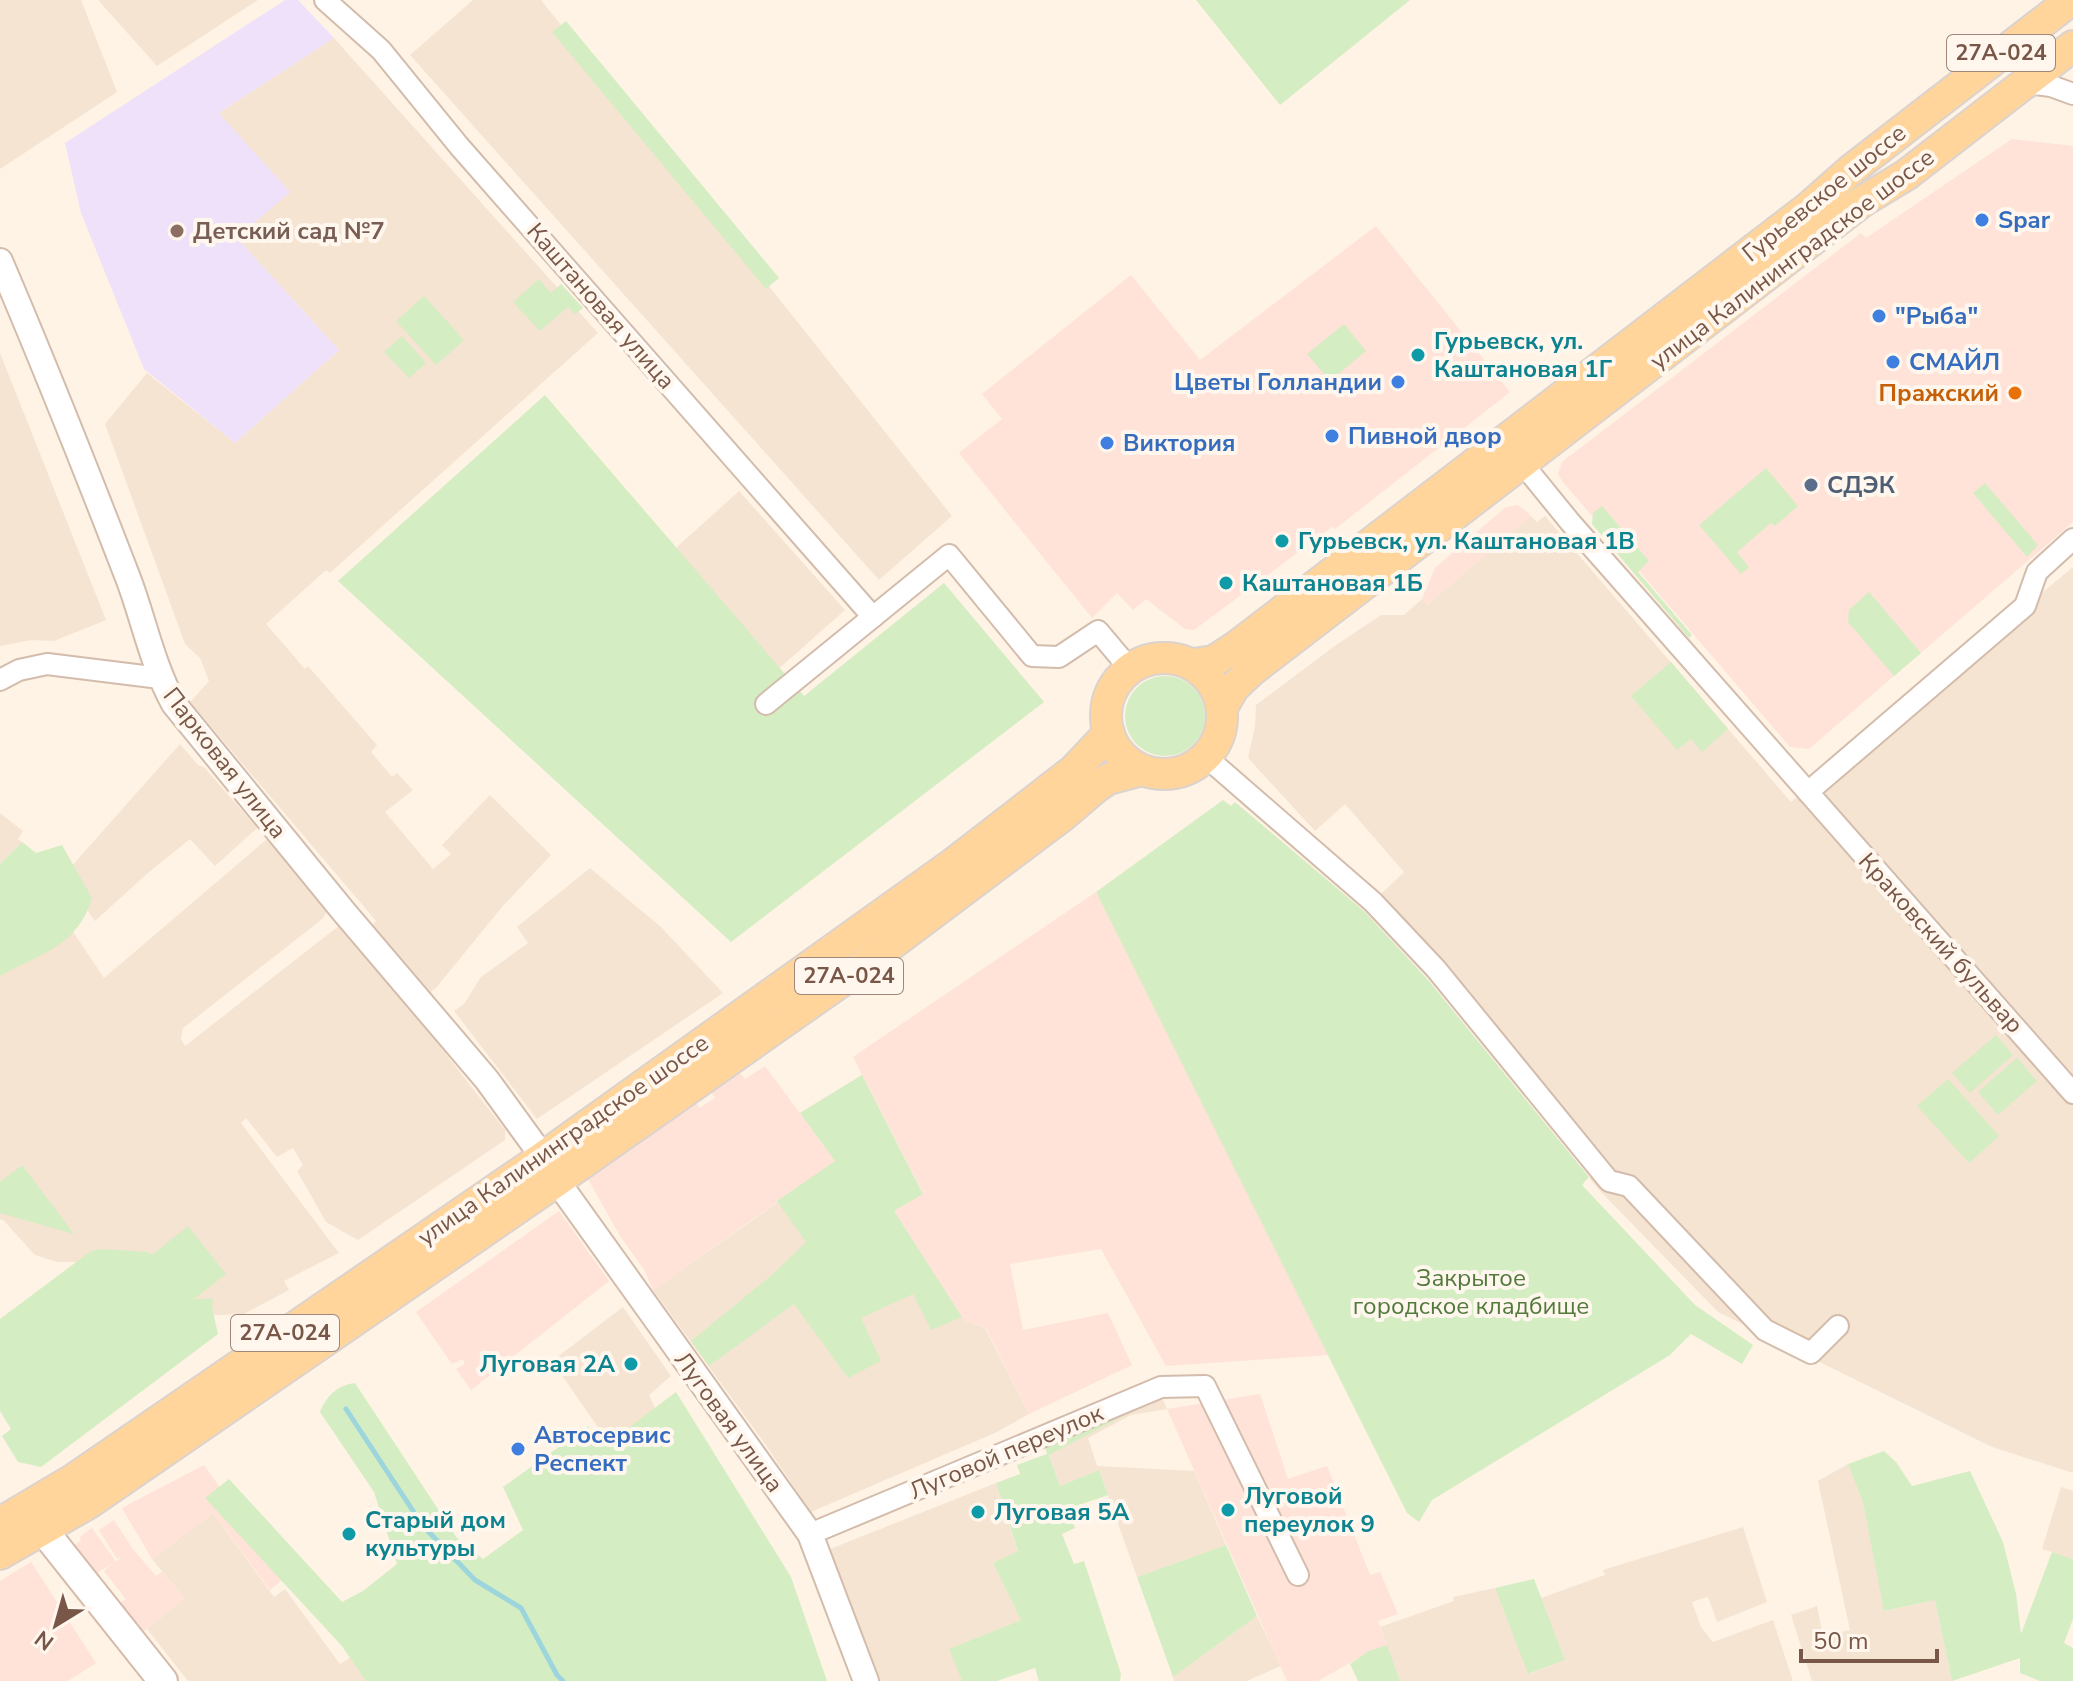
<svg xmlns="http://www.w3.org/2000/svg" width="2073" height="1681" font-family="'Nunito Sans',sans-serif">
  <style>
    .residential { fill: #f6e4d3 }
    .commercial { fill: #ffe2d8 }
    .education { fill: #f0e1fa }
    .green { fill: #d5edc2 }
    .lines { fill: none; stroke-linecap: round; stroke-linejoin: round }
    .stream { stroke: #9dd5dc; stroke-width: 5 }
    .minor-casing { stroke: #d3bcac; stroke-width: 24 }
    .tertiary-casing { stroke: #d3bcac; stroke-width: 28 }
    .secondary-casing { stroke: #d6bbaa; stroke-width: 32 }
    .primary-casing { stroke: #dcd3cf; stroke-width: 34 }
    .minor { stroke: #fff; stroke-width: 20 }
    .tertiary { stroke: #fff; stroke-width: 24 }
    .secondary { stroke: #fff; stroke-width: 28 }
    .primary { stroke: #ffd59b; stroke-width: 30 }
    .shop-dot { fill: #3f7fe0; stroke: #fff7ed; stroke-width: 3 }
    .education-dot { fill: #8d6e63; stroke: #fff7ed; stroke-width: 3 }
    .culture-dot { fill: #0f9aa8; stroke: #fff7ed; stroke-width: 3 }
    .food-dot { fill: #e8710a; stroke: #fff7ed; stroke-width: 3 }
    .service-dot { fill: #5c6f8a; stroke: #fff7ed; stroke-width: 3 }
    .labels { text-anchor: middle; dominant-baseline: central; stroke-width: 8; stroke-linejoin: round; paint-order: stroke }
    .shield { fill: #fff7ed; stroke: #a1877a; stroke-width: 2 }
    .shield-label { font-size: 22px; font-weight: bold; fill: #795748 }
    .street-label { font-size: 24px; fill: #795748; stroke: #fff7ed }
    .shop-label { font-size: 24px; font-weight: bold; fill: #366cbe; stroke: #fff7ed; text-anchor: start }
    .education-label { font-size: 24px; font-weight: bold; fill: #785e54; stroke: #fff7ed; text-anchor: start }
    .culture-label { font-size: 24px; font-weight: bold; fill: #0d838f; stroke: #fff7ed; text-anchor: start }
    .food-label { font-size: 24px; font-weight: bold; fill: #c56008; stroke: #fff7ed; text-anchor: end }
    .service-label { font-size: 24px; font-weight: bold; fill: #4e5e75; stroke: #fff7ed; text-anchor: start }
    .park-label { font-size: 24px; fill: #517a3c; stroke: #fff7ed }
  </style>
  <rect width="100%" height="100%" fill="#fef3e5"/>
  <g class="residential">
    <polygon points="0,0 81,0 117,92 0,169"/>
    <polygon points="98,0 258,0 157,66"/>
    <polygon points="473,0 541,0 952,516 879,580 410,55"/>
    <polygon points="334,38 598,333 330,573 326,570 266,624 305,669 308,666 377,745 371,752 392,777 397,773 413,790 385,812 433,869 451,854 442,845 490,795 551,855 502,907 436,988 429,993 372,926 376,921 190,702 209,681 200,658 185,644 105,424 147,373 235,443 339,350 237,238 219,113"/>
    <polygon points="0,353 106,620 54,641 32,640 0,646"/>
    <polygon points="739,491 845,610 774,673 668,555"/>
    <polygon points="1531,516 1537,522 1545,516 1791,802 2073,567 2073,1473 1992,1447 1718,1312 1601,1192 1589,1178 1603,1165 1378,897 1404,872 1345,804 1315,831 1248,758 1255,726 1256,705 1336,645 1381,615 1404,615 1422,599 1427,605"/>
    <polygon points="180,744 198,765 204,767 257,828 215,866 190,839 148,873 95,921 62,877"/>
    <polygon points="0,813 23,831 18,839 22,842 0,864"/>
    <polygon points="267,839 328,911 321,920 183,1028 181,1039 185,1046 340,925 385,976 505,1130 505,1140 358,1240 326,1222 297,1171 303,1165 293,1148 277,1157 246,1118 241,1123 339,1253 284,1281 289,1290 244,1314 195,1316 137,1262 57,1262 35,1255 4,1221 0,1219 0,973 12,956 43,887 104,978"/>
    <polygon points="590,868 660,926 723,993 537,1119 454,1011 464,1004 481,977 528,943 517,927"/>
    <polygon points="862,1075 894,1211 964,1320 985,1328 1029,1414 997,1432 811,1512 763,1441 653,1290 835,1162 800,1113"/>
    <polygon points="623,1307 671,1376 649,1395 662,1423 611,1446 552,1361"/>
    <polygon points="1161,1396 1167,1409 1131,1415 1088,1438 1097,1466 1194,1471 1226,1545 1137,1577 1099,1470 1060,1486 1049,1454"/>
    <polygon points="1848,1464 1863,1503 1885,1611 1935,1600 1952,1681 1812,1681 1791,1615 1817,1606 1823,1636 1850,1630 1818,1481"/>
    <polygon points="996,1483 1018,1552 993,1563 1021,1620 950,1649 962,1681 881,1681 830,1549"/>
    <polygon points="2061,1487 2073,1491 2073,1559 2042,1549"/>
    <polygon points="213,1513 274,1597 285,1589 340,1664 351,1657 370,1681 188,1681 147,1629 184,1598 152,1559"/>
    <polygon points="1743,1527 1767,1602 1717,1622 1708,1597 1692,1602 1701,1627 1713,1642 1773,1620 1793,1681 1400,1681 1380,1627 1454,1601 1453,1597 1495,1588 1529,1674 1565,1660 1541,1598 1605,1575 1603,1570"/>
    <polygon points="1257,1616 1281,1666 1247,1681 1174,1681 1173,1677"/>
  </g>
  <g class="commercial">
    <polygon points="2012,139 2073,146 2073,522 1809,749 1790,747 1562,481 1558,474 1562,462 1861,233 1866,238"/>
    <polygon points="1376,226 1510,392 1335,529 1333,526 1194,630 1185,629 1146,599 1133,610 1117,593 1092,618 959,453 1002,419 982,394 1131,275 1200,360"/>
    <polygon points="1518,505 1531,516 1427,605 1422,599 1435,568 1506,507"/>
    <polygon points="1096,892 1328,1355 1166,1366 1101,1249 1010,1264 1023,1330 1108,1313 1132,1365 1029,1414 986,1328 964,1320 894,1211 923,1193 853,1057"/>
    <polygon points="765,1066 835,1161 653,1290 645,1271 620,1236 588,1179 695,1102 700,1108 715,1098 711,1092 739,1072 745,1079"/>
    <polygon points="559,1211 609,1281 471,1390 456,1369 465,1364 463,1359 452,1364 416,1312"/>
    <polygon points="1260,1394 1288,1479 1327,1466 1370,1575 1380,1572 1398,1614 1378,1621 1387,1646 1369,1652 1318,1681 1287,1681 1167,1409"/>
    <polygon points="204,1465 284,1578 270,1590 213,1513 152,1559 122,1508"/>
    <polygon points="114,1520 132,1548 156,1576 162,1572 184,1598 143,1632 119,1604 126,1599 104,1571 113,1563 97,1573 75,1545 81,1540 80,1537 92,1528 116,1562 122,1557 117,1559 99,1530"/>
    <polygon points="31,1562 96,1663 68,1681 0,1681 0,1581"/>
  </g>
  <polygon class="education" points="285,0 298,0 334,38 219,113 290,192 237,238 339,350 235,443 144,369 81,213 65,143"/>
  <g class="green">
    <polygon points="1196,0 1410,0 1280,105"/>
    <polygon points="566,21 779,278 766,289 552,32"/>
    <polygon points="539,279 551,293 561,284 583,308 575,314 568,307 540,331 513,302"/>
    <polygon points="424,296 464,340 436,365 396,321"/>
    <polygon points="1344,324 1366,351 1330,381 1307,354"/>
    <polygon points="402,336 426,363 409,378 384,352"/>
    <polygon points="545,395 804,696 944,583 1044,702 731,942 338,581"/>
    <polygon points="1766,468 1798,506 1775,526 1771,523 1737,552 1749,567 1741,574 1699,525"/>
    <polygon points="1985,483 2038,545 2027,557 1973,493"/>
    <polygon points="1602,506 1649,561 1638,572 1692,635 1689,638 1592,524 1593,513"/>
    <polygon points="1869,592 1921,653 1894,676 1848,622 1849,610"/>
    <polygon points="1671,662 1728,729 1702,752 1691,739 1677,750 1631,696"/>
    <circle cx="1165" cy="716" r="40"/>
    <polygon points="1223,800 1231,806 1235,802 1365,912 1428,980 1589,1177 1582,1185 1695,1305 1753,1345 1742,1364 1691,1334 1670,1355 1432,1500 1419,1522 1407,1513 1096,892"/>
    <path d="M22,842L36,853L62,845L92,898C78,946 40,954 0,976V864Z"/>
    <polygon points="1996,1035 2013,1055 1970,1093 1952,1073"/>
    <polygon points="2017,1058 2037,1081 1998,1115 1978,1092"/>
    <polygon points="862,1075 923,1194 894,1211 962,1317 931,1330 913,1294 861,1318 881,1361 848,1378 794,1304 709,1366 691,1341 773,1274 806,1242 777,1201 835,1161 800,1113"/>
    <polygon points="1948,1079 1999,1136 1969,1163 1917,1106"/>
    <polygon points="22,1165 74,1234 0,1213 0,1182"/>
    <polygon points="188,1226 226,1274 194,1299 213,1299 212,1307 218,1334 41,1467 18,1462 2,1436 11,1429 0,1411 0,1319 91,1251 101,1249 148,1252 152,1255"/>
    <path d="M355,1383L457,1538L483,1559L523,1530L503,1487L588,1426L603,1447L676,1392L791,1577L827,1681H366L341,1645L205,1498L229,1479L342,1602L363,1591L397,1564L374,1492L320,1412C326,1397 337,1385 355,1383Z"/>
    <polygon points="1161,1396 1049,1455 1060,1486 1099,1470 1108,1495 1068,1509 1075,1528 1062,1534 1074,1564 1084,1561 1121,1674 1120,1681 1039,1681 1035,1668 997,1681 962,1681 949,1649 1021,1620 993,1563 1018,1551 996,1483 1020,1474 1017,1465 1047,1454 1045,1447"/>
    <polygon points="1884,1451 1896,1462 1912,1486 1970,1471 2003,1542 2016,1594 2021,1634 2052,1552 2073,1559 2073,1619 2064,1643 2073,1648 2073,1681 2040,1681 2020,1673 2020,1658 1952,1681 1935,1600 1884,1611 1863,1503 1848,1464"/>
    <polygon points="1226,1545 1257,1616 1173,1677 1137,1577"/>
    <polygon points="1534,1579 1565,1660 1528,1674 1495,1588"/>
    <polygon points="1387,1645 1400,1681 1358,1681 1350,1664 1369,1651"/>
  </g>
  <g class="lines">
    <polyline class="stream" points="346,1409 423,1526 475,1580 521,1608 557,1675 563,1681"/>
    <defs>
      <g id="minor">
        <polyline points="325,0 381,50 459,146 873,617"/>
        <polyline points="2026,83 2051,86 2073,94"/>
        <polyline points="1522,463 1570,522 2073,1093"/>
        <polyline points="0,680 19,670 47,664 160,678"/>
        <polyline points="766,704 949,555 1032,656 1059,657 1098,631 1130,669"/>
        <polyline points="1206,757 1373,902 1436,969 1609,1181 1629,1186 1765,1330 1811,1353 1838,1326"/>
        <polyline points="1808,792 2025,606 2037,572 2073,539"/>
        <polyline points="810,1534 1161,1387 1205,1386 1298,1575"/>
      </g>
      <g id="tertiary">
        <path d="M0,261C45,366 87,472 128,578C144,620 152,664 174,704L344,912L487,1080L543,1157"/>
        <polyline points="557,1181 810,1534 866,1681"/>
      </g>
      <polyline id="secondary" points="43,1530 163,1681"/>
      <g id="primary">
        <circle cx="1164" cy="716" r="58"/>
        <polyline points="1193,664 1214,661 1237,646 1808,208 1851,170 2071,0"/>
        <polyline points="1223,706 1234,687 1251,671 1863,201 1906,175 2073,46"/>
        <polyline points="0,1523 74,1479 543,1157 954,863 1074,770 1109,733"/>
        <polyline points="0,1554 89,1503 557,1181 856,971 1061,817 1095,788 1108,779 1138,771"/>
      </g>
    </defs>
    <use href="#minor" class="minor-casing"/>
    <use href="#tertiary" class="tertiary-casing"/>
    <use href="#secondary" class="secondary-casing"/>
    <use href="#primary" class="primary-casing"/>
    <use href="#minor" class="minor"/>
    <use href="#tertiary" class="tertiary"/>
    <use href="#secondary" class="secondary"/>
    <use href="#primary" class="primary"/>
  </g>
  <g class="shop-dot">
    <circle cx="1982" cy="220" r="8"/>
    <circle cx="1879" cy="316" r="8"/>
    <circle cx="1893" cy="362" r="8"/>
    <circle cx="1398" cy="382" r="8"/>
    <circle cx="1332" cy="436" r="8"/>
    <circle cx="1107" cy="443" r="8"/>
    <circle cx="518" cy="1449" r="8"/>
  </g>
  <circle class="education-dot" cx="177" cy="231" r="8"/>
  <g class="culture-dot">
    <circle cx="1418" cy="355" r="8"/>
    <circle cx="1282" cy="541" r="8"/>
    <circle cx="1226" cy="583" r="8"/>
    <circle cx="631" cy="1364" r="8"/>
    <circle cx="1228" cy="1510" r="8"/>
    <circle cx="978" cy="1512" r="8"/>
    <circle cx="349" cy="1534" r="8"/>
  </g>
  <circle class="food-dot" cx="2015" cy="393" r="8"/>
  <circle class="service-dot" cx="1811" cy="485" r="8"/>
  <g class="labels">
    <g class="shield">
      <rect x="1947" y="35" width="108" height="36" rx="6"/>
      <rect x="795" y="958" width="108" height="36" rx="6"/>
      <rect x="231" y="1315" width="108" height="36" rx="6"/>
    </g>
    <g class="shield-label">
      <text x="2001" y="53">27А-024</text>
      <text x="849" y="976">27А-024</text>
      <text x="285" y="1333">27А-024</text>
    </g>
    <g class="street-label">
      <text transform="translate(1824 193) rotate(-39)">Гурьевское шоссе</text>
      <text transform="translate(1792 259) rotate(-37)">улица Калининградское шоссе</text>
      <text transform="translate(601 306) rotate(49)">Каштановая улица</text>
      <text transform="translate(225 763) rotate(52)">Парковая улица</text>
      <text transform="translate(1941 943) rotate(48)">Краковский бульвар</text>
      <text transform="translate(563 1140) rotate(-35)">улица Калининградское шоссе</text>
      <text transform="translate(729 1422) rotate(54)">Луговая улица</text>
      <text transform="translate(1006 1452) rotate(-23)">Луговой переулок</text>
    </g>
    <g class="shop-label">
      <text x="1998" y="220">Spar</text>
      <text x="1895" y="316">"Рыба"</text>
      <text x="1909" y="362">СМАЙЛ</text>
      <text x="1382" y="382" text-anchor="end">Цветы Голландии</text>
      <text x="1348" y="436">Пивной двор</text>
      <text x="1123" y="443">Виктория</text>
      <text x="534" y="1435">Автосервис<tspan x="534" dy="28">Респект</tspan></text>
    </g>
    <g class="education-label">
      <text x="193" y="231">Детский сад №7</text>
    </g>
    <g class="culture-label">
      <text x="1434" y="341">Гурьевск, ул.<tspan x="1434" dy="28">Каштановая 1Г</tspan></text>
      <text x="1298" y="541">Гурьевск, ул. Каштановая 1В</text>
      <text x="1242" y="583">Каштановая 1Б</text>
      <text x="615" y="1364" text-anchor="end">Луговая 2А</text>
      <text x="1244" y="1496">Луговой<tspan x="1244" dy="28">переулок 9</tspan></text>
      <text x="994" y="1512">Луговая 5А</text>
      <text x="365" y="1520">Старый дом<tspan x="365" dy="28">культуры</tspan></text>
    </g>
    <g class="food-label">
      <text x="1999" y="393">Пражский</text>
    </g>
    <g class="service-label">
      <text x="1827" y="485">СДЭК</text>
    </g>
    <g class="park-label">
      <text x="1471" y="1278">Закрытое<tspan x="1471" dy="28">городское кладбище</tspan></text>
    </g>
  </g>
  <g transform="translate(56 1625) rotate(217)" stroke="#fff7ed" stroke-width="6" paint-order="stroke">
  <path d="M0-6L14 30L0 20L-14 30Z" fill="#795748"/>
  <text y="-12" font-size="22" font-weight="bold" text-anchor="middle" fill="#795748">N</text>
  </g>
  <path d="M1801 1649v12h136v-12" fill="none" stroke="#795748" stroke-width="4"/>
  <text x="1813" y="1649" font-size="24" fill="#795748" stroke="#fff7ed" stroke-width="6" paint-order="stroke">50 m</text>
</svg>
